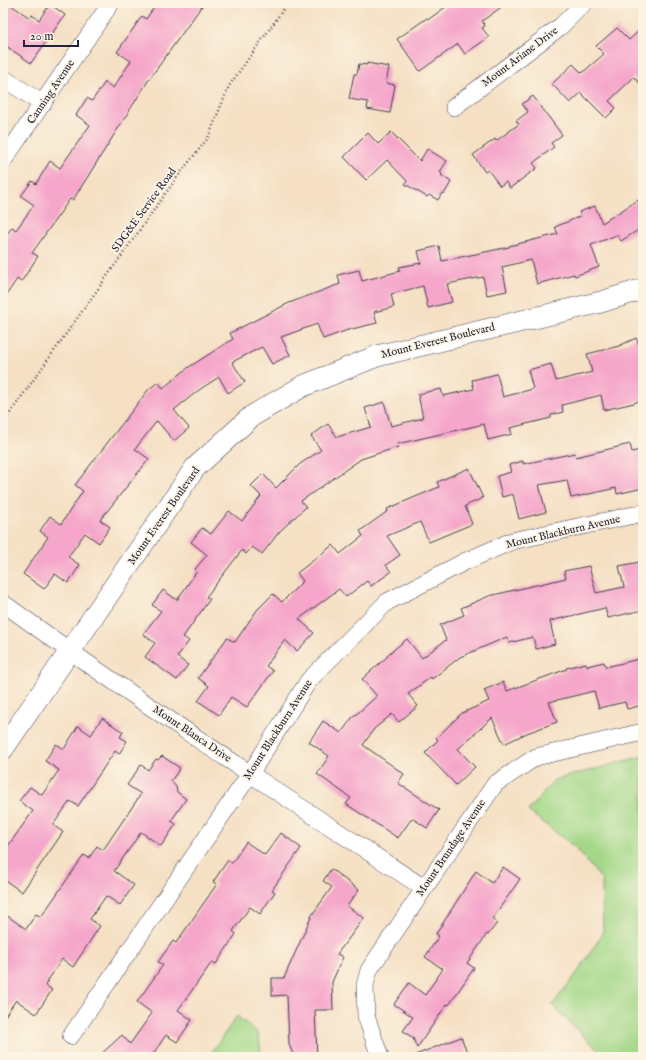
<svg xmlns="http://www.w3.org/2000/svg" width="646" height="1060" font-family="'IM FELL English',serif">
  <style>
    .green { fill: #a4d889; stroke: #637d62 }
    .building { fill: #f5a6ca }
    .lines { fill: none; stroke-linecap: round; stroke-linejoin: round }
    .minor-casing { stroke: #423e50; stroke-width: 18 }
    .tertiary-casing { stroke: #423e50; stroke-width: 22 }
    .path { stroke: #423e50; stroke-width: 2.5; stroke-dasharray: 1 3; stroke-linecap: butt }
    .minor { stroke: #fff; stroke-width: 17 }
    .tertiary { stroke: #fff; stroke-width: 21 }
    .labels { text-anchor: middle; dominant-baseline: central; stroke-width: 3.5; stroke-linejoin: round; paint-order: stroke }
    .street-label { font-size: 11px; fill: #22223b; stroke: #fcf5e5 }
  </style>
  <rect width="100%" height="100%" fill="#fcf5e5"/>
  <filter id="ink" filterUnits="userSpaceOnUse"><feTurbulence type="fractalNoise" baseFrequency=".025" numOctaves="2"/><feDisplacementMap in="SourceGraphic" scale="8" xChannelSelector="R" yChannelSelector="G"/><feConvolveMatrix kernelMatrix="1 2 1 2 8 2 1 2 1" color-interpolation-filters="sRGB"/></filter>
  <filter id="wash" filterUnits="userSpaceOnUse"><feTurbulence type="fractalNoise" baseFrequency=".012" numOctaves="4" result="noise"/><feDisplacementMap in="SourceGraphic" scale="16" xChannelSelector="R" yChannelSelector="G"/><feGaussianBlur stdDeviation="0.9" result="paint"/><feColorMatrix in="noise" values="0 0 0 0 0 0 0 0 0 0 0 0 0 0 0 0 0 1.4 0 .05"/><feComposite in="paint" operator="in"/></filter>
  <g filter="url(#wash)">
    <rect width="100%" height="100%" fill="#f5e0c4"/>
    <g class="green">
      <polygon points="643,756 643,1057 603,1057 603,1055 552,1005 578,972 603,933 602,880 576,848 528,811 554,780"/>
      <polygon points="237,1016 258,1033 262,1057 208,1057"/>
    </g>
    <g id="blocks">
      <g class="building">
        <polygon points="3,3 8,3 30,18 32,15 39,20 50,4 65,15 31,63 3,44"/>
        <polygon points="157,3 204,3 148,81 73,200 70,199 32,253 38,256 21,282 17,279 3,300 3,240 12,227 16,230 34,205 21,196 32,181 36,184 50,161 60,168 90,125 76,115 87,98 92,101 105,82 113,88 131,61 117,52 142,16 146,19"/>
        <polygon points="451,3 507,3 482,21 485,26 482,28 489,37 465,54 458,44 420,71 397,39 427,18 429,19"/>
        <polygon points="643,27 643,87 634,77 609,101 616,108 606,118 581,93 570,103 552,84 573,64 582,73 604,54 596,46 617,28 629,40"/>
        <polygon points="367,63 389,67 386,83 395,85 390,113 367,109 368,102 349,99 354,74 357,74 359,64 367,65"/>
        <polygon points="533,96 562,135 551,143 554,147 533,163 537,168 510,188 506,182 500,186 488,170 485,172 473,155 495,139 496,141 519,124 516,121 528,112 522,104"/>
        <polygon points="391,132 420,161 427,149 447,161 440,172 442,174 441,175 451,182 444,194 442,193 438,200 429,195 427,197 405,184 407,181 387,160 366,180 344,157 368,133 378,144"/>
        <polygon points="643,197 643,227 621,241 617,235 591,245 599,267 575,276 574,274 537,284 531,260 502,267 507,291 487,295 483,277 447,284 452,302 428,308 423,286 391,294 394,307 374,312 377,323 348,330 323,339 317,324 281,337 290,355 272,364 262,347 232,362 245,382 228,393 219,377 199,390 174,410 189,428 174,441 157,421 135,449 149,459 100,520 110,527 99,543 85,533 68,557 80,565 68,583 55,574 44,589 23,574 48,537 40,531 50,516 61,524 83,491 75,485 148,390 158,382 163,388 189,367 233,339 230,333 289,303 340,284 338,275 359,270 362,281 400,271 399,267 421,263 418,251 439,246 442,261 509,247 509,246 558,234 555,227 581,216 579,212 595,206 602,223"/>
        <polygon points="636,338 643,353 643,399 634,403 604,410 601,395 562,405 563,412 551,415 551,418 510,428 512,434 488,440 484,424 397,444 398,447 361,459 301,501 306,507 280,531 262,554 252,547 246,554 242,550 206,597 210,599 183,637 189,641 177,657 188,665 177,680 145,657 155,643 143,634 161,611 152,605 163,590 177,600 197,571 195,569 207,555 191,542 202,528 211,534 229,511 242,521 261,496 251,486 263,474 276,488 300,464 321,450 311,436 328,424 337,437 371,427 365,408 384,402 391,426 423,418 418,394 441,389 443,396 474,389 472,380 497,374 503,397 533,389 528,370 551,364 556,381 592,372 587,354 619,346"/>
        <polygon points="630,444 632,452 643,449 643,488 617,494 616,488 571,498 567,480 539,485 546,512 519,519 513,494 502,497 497,476 511,472 509,465 523,461 523,464 575,453 576,457"/>
        <polygon points="469,468 483,498 465,506 472,524 429,542 420,522 387,536 400,555 386,565 391,572 371,586 367,581 346,597 339,589 299,619 314,633 297,651 285,640 266,666 273,671 247,707 231,697 219,715 198,701 209,686 198,678 227,638 235,642 257,610 273,594 282,602 303,581 297,573 333,545 340,554 363,536 360,531 388,511 387,509 439,487 437,482"/>
        <polygon points="640,562 643,576 643,610 608,618 605,608 550,621 555,644 536,649 533,637 509,643 507,637 460,657 432,679 431,677 408,694 418,706 399,722 392,714 374,729 363,745 404,774 398,783 439,810 427,828 412,818 398,838 346,804 351,798 317,774 329,756 309,742 323,721 341,733 352,718 377,696 362,679 388,656 387,655 407,639 422,658 446,640 440,625 464,615 461,608 489,596 566,578 564,571 589,566 596,593 624,587 619,566"/>
        <polygon points="643,658 643,705 627,709 625,702 599,708 594,691 549,702 557,722 527,733 504,744 492,718 458,749 475,767 456,785 425,753 438,740 436,738 462,713 489,701 484,690 503,682 507,691 567,669 566,668 586,663 587,666 604,662 606,667"/>
        <polygon points="102,718 123,732 120,737 127,741 119,754 115,751 78,806 70,801 53,825 63,832 22,892 3,879 3,853 33,811 19,801 30,787 42,795 59,770 45,761 56,744 64,749 78,726 91,735"/>
        <polygon points="162,756 180,768 171,781 176,787 177,792 186,799 171,821 176,824 161,846 141,832 114,871 134,885 120,905 106,896 90,919 100,926 73,967 62,959 45,985 52,990 36,1014 16,1000 3,1019 3,913 26,929 36,914 41,917 84,855 89,858 97,846 103,850 141,794 127,785 141,765 148,770 156,759 158,760"/>
        <polygon points="281,833 301,848 272,890 275,892 260,914 250,907 233,931 236,934 216,964 212,962 178,1010 192,1020 177,1042 166,1035 151,1057 98,1057 122,1035 130,1044 152,1013 137,1002 163,965 158,962 173,941 176,943 217,884 213,882 228,860 232,863 246,842 265,855"/>
        <polygon points="503,867 520,879 492,919 497,923 488,935 487,934 467,963 474,968 449,1005 447,1004 417,1048 413,1038 403,1031 413,1017 394,1004 409,983 425,995 443,969 425,957 439,936 436,934 476,871 492,883"/>
        <polygon points="331,869 359,890 347,906 364,918 337,954 343,957 332,982 333,1010 315,1010 317,1057 294,1057 289,1044 287,995 272,996 272,978 284,978 312,915 332,887 323,881"/>
        <polygon points="461,1037 469,1057 414,1057 413,1056"/>
      </g>
    </g>
  </g>
  <g filter="url(#ink)">
    <use href="#blocks" fill-opacity="0" stroke="#423e50" stroke-width="1"/>
    <g class="lines">
      <defs>
        <g id="minor">
          <polyline points="3,78 43,104"/>
          <polyline points="454,107 561,26 584,3"/>
          <polyline points="3,161 111,3"/>
          <path d="M3,603C140,703 282,795 424,888"/>
          <polyline points="71,1036 250,774 309,680 387,602 464,562 512,541 643,513"/>
          <polyline points="380,1057 366,1016 365,985 369,970 495,784 536,757 643,732"/>
        </g>
        <polyline id="tertiary" points="3,749 195,468 252,416 303,386 377,356 601,302 643,289"/>
      </defs>
      <use href="#minor" class="minor-casing"/>
      <use href="#tertiary" class="tertiary-casing"/>
      <polyline class="path" points="3,423 178,176 208,138 229,86 288,3"/>
      <use href="#minor" class="minor"/>
      <use href="#tertiary" class="tertiary"/>
    </g>
  </g>
  <g class="labels">
    <g class="street-label">
      <text transform="translate(520 57) rotate(-37)">Mount Ariane Drive</text>
      <text transform="translate(51 92) rotate(-56)">Canning Avenue</text>
      <text transform="translate(144 210) rotate(-54)">SDG&amp;E Service Road</text>
      <text transform="translate(438 341) rotate(-14)">Mount Everest Boulevard</text>
      <text transform="translate(164 516) rotate(-55)">Mount Everest Boulevard</text>
      <text transform="translate(563 532) rotate(-13)">Mount Blackburn Avenue</text>
      <text transform="translate(278 730) rotate(-57)">Mount Blackburn Avenue</text>
      <text transform="translate(192 734) rotate(34)">Mount Blanca Drive</text>
      <text transform="translate(451 848) rotate(-56)">Mount Brundage Avenue</text>
    </g>
  </g>
  <rect width="646" height="1060" fill="none" stroke="#fcf5e5" stroke-width="16"/>
  <path d="M24 40v6h54v-6" fill="none" stroke="#22223b" stroke-width="2"/>
  <text x="30" y="40" font-size="12" fill="#22223b" stroke="#fcf5e5" stroke-width="3" paint-order="stroke">20 m</text>
</svg>
